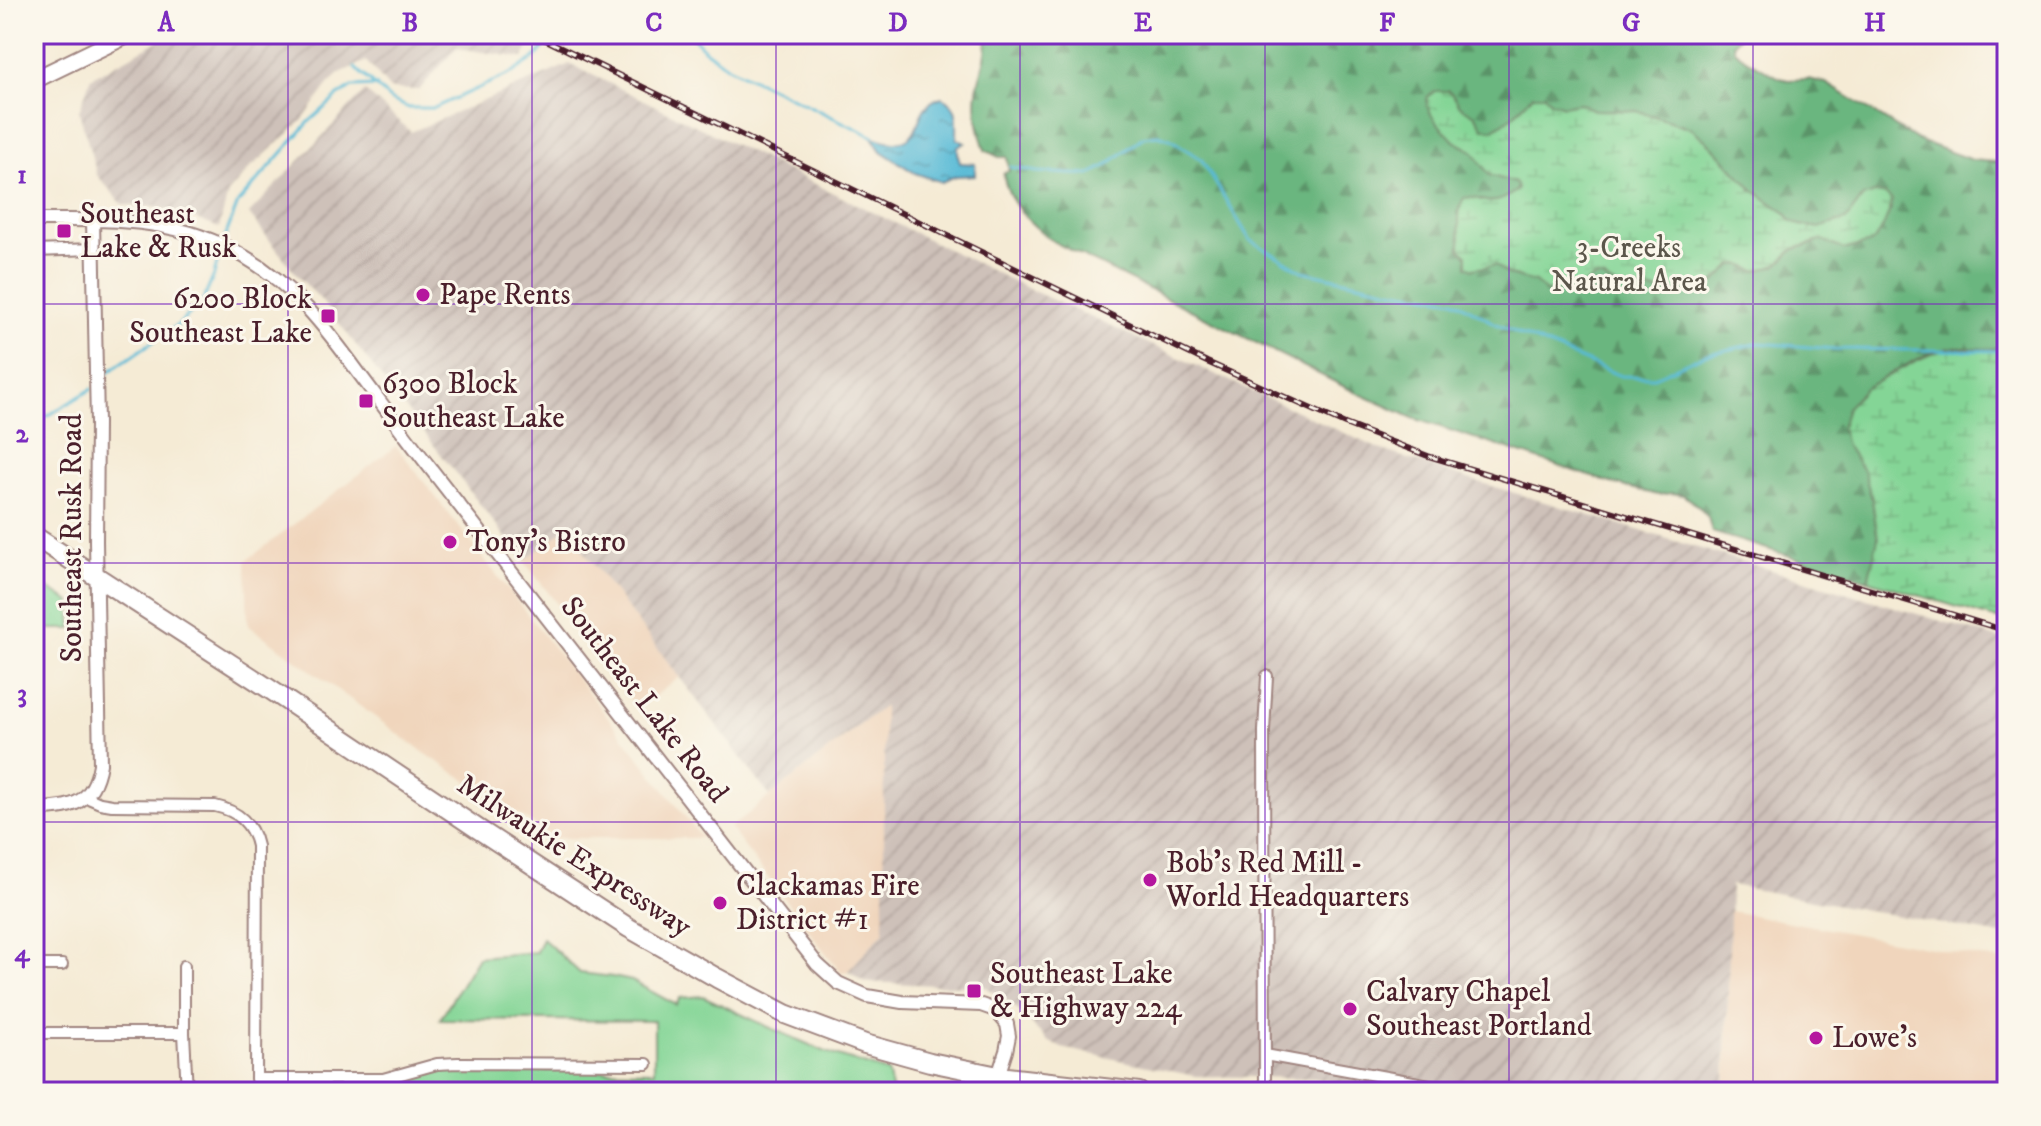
<svg xmlns="http://www.w3.org/2000/svg" width="2041" height="1126" font-family="'IM FELL DW Pica',serif">
  <style>
    .built { fill: #f0d5bc }
    .industrial { fill: url(#industrial-furrows) }
    .green { fill: #84d596; stroke: #677a60; stroke-width: 2 }
    .forest { fill: url(#forest-firs); stroke: #5a6a55; stroke-width: 2; fill-rule: evenodd }
    .wetland { fill: url(#wetland-marsh); stroke: #677a60; stroke-width: 2 }
    .water { fill: url(#water-ripples); stroke: #506c80; stroke-width: 2 }
    .lines { fill: none; stroke-linecap: round; stroke-linejoin: round }
    .stream { stroke: #57bad6; stroke-width: 3 }
    .minor-casing { stroke: #a08580; stroke-width: 14 }
    .tertiary-casing { stroke: #a08580; stroke-width: 16 }
    .secondary-casing { stroke: #a08580; stroke-width: 18 }
    .primary-casing { stroke: #a08580; stroke-width: 20 }
    .trunk-casing { stroke: #a08580; stroke-width: 22 }
    .minor { stroke: #fff; stroke-width: 10 }
    .tertiary { stroke: #fff; stroke-width: 12 }
    .secondary { stroke: #fff; stroke-width: 14 }
    .primary { stroke: #fff; stroke-width: 16 }
    .trunk { stroke: #fff; stroke-width: 18 }
    .rail-casing { stroke: #4a1f2b; stroke-width: 6 }
    .rail { stroke: #fbf7ec; stroke-width: 3; stroke-dasharray: 9; stroke-linecap: butt }
    .grid { fill: none; stroke: #7b2cbf; stroke-width: 2; stroke-opacity: 0.55 }
    .poi-dot { fill: #b5179e; stroke: #fbf7ec; stroke-width: 3 }
    .labels { text-anchor: middle; dominant-baseline: central; stroke-width: 6; stroke-linejoin: round; paint-order: stroke }
    .poi-label { font-size: 30px; fill: #4a1f2b; stroke: #fbf7ec; text-anchor: start }
    .park-label { font-size: 30px; fill: #5b564b; stroke: #fbf7ec }
    .street-label { font-size: 30px; fill: #4a1f2b; stroke: #fbf7ec }
    .neatline { fill: none; stroke: #7b2cbf; stroke-width: 3 }
    .grid-label { font-size: 26px; text-anchor: middle; font-weight: bold; fill: #7b2cbf }
  </style>
  <defs>
    <pattern id="industrial-furrows" width="10" height="10" patternUnits="userSpaceOnUse" patternTransform="scale(2)"><rect width="10" height="10" fill="#cec1b9"/><path d="M-1 1l2-2M0 10L10 0M9 11l2-2" fill="none" stroke="#b2a59f"/></pattern>
    <pattern id="forest-firs" width="22" height="20" patternUnits="userSpaceOnUse" patternTransform="scale(2)"><rect width="22" height="20" fill="#6bb67f"/><path d="M5 1l3.5 6h-7zM16 11l3.5 6h-7z" fill="#5a9368"/></pattern>
    <pattern id="wetland-marsh" width="20" height="14" patternUnits="userSpaceOnUse" patternTransform="scale(2)"><rect width="20" height="14" fill="#84d596"/><path d="M1 5h8M5 5V1M11 12h8M15 12V8" fill="none" stroke="#74b681"/></pattern>
    <pattern id="water-ripples" width="26" height="14" patternUnits="userSpaceOnUse" patternTransform="scale(2)"><rect width="26" height="14" fill="#57bad6"/><path d="M2 4q2-2 4 0t4 0M15 11q2-2 4 0t4 0" fill="none" stroke="#4a97ae"/></pattern>
  </defs>
  <rect width="100%" height="100%" fill="#fbf7ec"/>
  <filter id="ink" filterUnits="userSpaceOnUse"><feTurbulence type="fractalNoise" baseFrequency=".0125" numOctaves="2"/><feDisplacementMap in="SourceGraphic" scale="16" xChannelSelector="R" yChannelSelector="G"/><feConvolveMatrix kernelMatrix="1 2 1 2 8 2 1 2 1" color-interpolation-filters="sRGB"/></filter>
  <filter id="wash" filterUnits="userSpaceOnUse"><feTurbulence type="fractalNoise" baseFrequency=".006" numOctaves="4" result="noise"/><feDisplacementMap in="SourceGraphic" scale="32" xChannelSelector="R" yChannelSelector="G"/><feGaussianBlur stdDeviation="1.8" result="paint"/><feColorMatrix in="noise" values="0 0 0 0 0 0 0 0 0 0 0 0 0 0 0 0 0 1.4 0 .05"/><feComposite in="paint" operator="in"/></filter>
  <g filter="url(#wash)">
    <rect width="100%" height="100%" fill="#f5ebd5"/>
    <g class="built">
      <polygon points="396,446 702,838 555,838 426,754 248,625 246,561"/>
      <polygon points="566,528 680,677 644,704 635,705 524,561"/>
      <polygon points="884,706 884,931 848,971 841,973 730,828"/>
      <polygon points="1730,911 2007,962 2007,1023 1997,1092 1726,1092"/>
      <polygon points="241,1086 893,1092 896,1092 242,1092"/>
    </g>
    <g class="industrial">
      <polygon points="171,34 516,34 532,42 523,58 456,48 419,90 390,89 366,61 340,73 331,81 302,121 250,168 228,193 219,228 179,212 153,207 123,205 97,175 79,111 91,78"/>
      <polygon points="570,64 1029,289 1379,449 1465,478 2007,641 2007,936 1731,885 1725,1092 1391,1092 1314,1078 1195,1076 1062,1048 1048,1041 1012,1004 986,987 865,982 848,971 884,931 884,706 770,796 566,528 524,561 321,300 297,275 249,214 365,91 411,132"/>
    </g>
    <g class="green">
      <polygon points="34,579 70,602 72,629 34,629"/>
      <path d="M542,938L580,973L613,977L632,981L676,1005L680,998L703,996L764,1025L826,1052L888,1072L893,1092L369,1087C397,1082 424,1072 453,1069L654,1071V1021L440,1019L478,957L536,952Z"/>
    </g>
    <path class="forest" d="M986,34H1741L1733,44L1734,50L1746,59L1780,78L1788,80L1808,79L1826,83L1917,140L1972,160L2007,163V345C1989,353 1970,346 1950,348C1925,351 1887,377 1864,389L1846,445L1864,471L1872,499L1878,540L1868,580L1712,532L1708,517L1698,506L1683,495L1672,493L1658,495L1611,483L1413,418L1349,389L1054,242C1030,224 1008,204 1003,173L1009,171L1007,157H999L985,150C979,132 974,110 977,91C980,69 989,59 986,34ZM1449,91L1460,106L1475,115L1483,128L1492,130L1512,117L1533,95H1544L1551,102L1563,106L1579,103L1594,110L1638,111L1691,128L1712,146L1753,190L1786,213L1790,220L1800,225L1819,228L1846,220L1863,197L1891,209L1872,242L1844,250L1824,240L1794,249L1777,265L1756,271L1740,264L1733,265L1708,287L1669,292L1617,287L1603,278H1593L1582,285L1535,282L1509,275L1495,265L1484,266L1460,247C1461,231 1455,212 1464,199C1473,196 1475,199 1485,201C1496,204 1509,197 1518,190L1516,183L1489,175L1473,151L1454,141L1446,131Z"/>
    <g class="wetland">
      <path d="M1435,91H1450L1460,106L1475,115L1483,128L1492,130L1512,117L1533,95H1544L1551,102L1563,106L1579,103L1594,110L1638,111L1691,128L1712,146L1753,190L1786,213L1790,220L1800,225L1819,228L1846,220L1863,197L1874,193L1886,195L1892,200C1891,210 1880,238 1871,243C1865,245 1851,247 1844,250L1823,240L1794,249L1777,265L1756,271L1740,264L1733,265L1709,287L1669,292L1617,287L1603,278H1593L1582,285L1568,290L1546,292L1535,282L1509,275L1495,265L1473,269L1467,266V255L1460,248C1461,231 1455,212 1464,198C1473,196 1476,199 1485,201C1497,204 1509,197 1518,189L1516,183L1489,175L1473,151L1454,141L1433,118L1427,106V97Z"/>
      <polygon points="2007,345 2007,622 1868,580 1878,539 1872,499 1864,472 1846,445 1841,428 1847,407 1864,389 1917,360 1948,348 1997,349"/>
    </g>
    <path class="water" d="M942,97C960,106 957,121 957,139L965,143L958,147V156L960,163L975,164V175L956,176L941,182L915,173L881,151L872,137C881,139 895,145 905,140C923,132 914,105 942,97Z"/>
    <g class="lines">
      <g class="stream">
        <polyline points="571,34 593,36 598,34"/>
        <polyline points="690,34 706,51 728,67 874,137"/>
        <polyline points="355,68 391,100 409,108 434,108 512,73 536,57 552,37 559,34"/>
        <polyline points="1010,167 1037,172 1089,175 1106,166 1143,137 1158,135 1170,139 1201,159 1250,240 1302,271 1396,291 1454,300 1498,325 1621,376 1654,377 1704,355 1759,343 1835,349 2007,351"/>
        <polyline points="224,240 238,203 310,121 337,97 352,87 377,86"/>
        <polyline points="101,377 179,324 203,301 214,275 221,247"/>
        <polyline points="34,424 92,389"/>
      </g>
    </g>
  </g>
  <g filter="url(#ink)">
    <g class="lines">
      <defs>
        <g id="minor">
          <polyline points="34,251 94,249"/>
          <path d="M86,797L100,803L112,805L215,806C238,811 252,823 257,846L256,1079H383L437,1064L458,1063L647,1064"/>
          <polyline points="34,965 62,965"/>
          <polyline points="184,966 184,1033 187,1092"/>
          <polyline points="34,1033 184,1033"/>
          <polyline points="1265,1055 1468,1092"/>
          <polyline points="1265,1092 1264,731 1267,676"/>
        </g>
        <g id="tertiary">
          <path d="M34,220C111,220 176,216 245,257C293,285 326,328 358,372C382,404 406,437 431,469C559,634 689,798 817,964L838,983L867,996L902,1002L981,1005L995,1010L1007,1024L1009,1036L1006,1051L998,1076"/>
          <path d="M34,809C70,809 93,805 100,764L96,541L97,423L93,220"/>
        </g>
        <polyline id="secondary" points="991,1092 998,1076"/>
        <polyline id="primary" points="34,80 129,34"/>
        <polyline id="trunk" points="34,536 271,690 478,829 629,928 717,978 785,1014 865,1044 930,1062 998,1076 1139,1092"/>
      </defs>
      <use href="#minor" class="minor-casing"/>
      <use href="#tertiary" class="tertiary-casing"/>
      <use href="#secondary" class="secondary-casing"/>
      <use href="#primary" class="primary-casing"/>
      <use href="#trunk" class="trunk-casing"/>
      <use href="#minor" class="minor"/>
      <use href="#tertiary" class="tertiary"/>
      <use href="#secondary" class="secondary"/>
      <use href="#primary" class="primary"/>
      <use href="#trunk" class="trunk"/>
      <defs>
        <polyline id="rail" points="534,34 1207,362 1345,424 1428,456 2007,631"/>
      </defs>
      <use href="#rail" class="rail-casing"/>
      <use href="#rail" class="rail"/>
    </g>
  </g>
  <path class="grid" d="M288,34V1092M532,34V1092M776,34V1092M1020,34V1092M1265,34V1092M1509,34V1092M1753,34V1092M34,304H2007M34,563H2007M34,822H2007"/>
  <g class="poi-dot">
    <rect x="56" y="223" width="16" height="16" rx="4"/>
    <circle cx="423" cy="295" r="8"/>
    <rect x="320" y="308" width="16" height="16" rx="4"/>
    <rect x="358" y="393" width="16" height="16" rx="4"/>
    <circle cx="450" cy="542" r="8"/>
    <circle cx="1150" cy="880" r="8"/>
    <circle cx="720" cy="903" r="8"/>
    <rect x="966" y="983" width="16" height="16" rx="4"/>
    <circle cx="1350" cy="1009" r="8"/>
    <circle cx="1816" cy="1038" r="8"/>
  </g>
  <g class="labels">
    <g class="poi-label">
      <text x="80" y="214">Southeast<tspan x="80" dy="34">Lake &amp; Rusk</tspan></text>
      <text x="439" y="295">Pape Rents</text>
      <text x="312" y="299" text-anchor="end">6200 Block<tspan x="312" dy="34">Southeast Lake</tspan></text>
      <text x="382" y="384">6300 Block<tspan x="382" dy="34">Southeast Lake</tspan></text>
      <text x="466" y="542">Tony's Bistro</text>
      <text x="1166" y="863">Bob's Red Mill -<tspan x="1166" dy="34">World Headquarters</tspan></text>
      <text x="736" y="886">Clackamas Fire<tspan x="736" dy="34">District #1</tspan></text>
      <text x="990" y="974">Southeast Lake<tspan x="990" dy="34">&amp; Highway 224</tspan></text>
      <text x="1366" y="992">Calvary Chapel<tspan x="1366" dy="34">Southeast Portland</tspan></text>
      <text x="1832" y="1038">Lowe's</text>
    </g>
    <g class="park-label">
      <text x="1629" y="248">3-Creeks<tspan x="1629" dy="34">Natural Area</tspan></text>
    </g>
    <g class="street-label">
      <text transform="translate(72 538) rotate(-90)">Southeast Rusk Road</text>
      <text transform="translate(644 700) rotate(52)">Southeast Lake Road</text>
      <text transform="translate(574 856) rotate(33)">Milwaukie Expressway</text>
    </g>
  </g>
  <rect width="2041" height="1126" fill="none" stroke="#fbf7ec" stroke-width="88"/>
  <rect x="44" y="44" width="1953" height="1038" class="neatline"/>
  <g class="grid-label">
    <text x="166" y="31">A</text>
    <text x="410" y="31">B</text>
    <text x="654" y="31">C</text>
    <text x="898" y="31">D</text>
    <text x="1143" y="31">E</text>
    <text x="1387" y="31">F</text>
    <text x="1631" y="31">G</text>
    <text x="1875" y="31">H</text>
    <text x="22" y="183">1</text>
    <text x="22" y="442">2</text>
    <text x="22" y="702">3</text>
    <text x="22" y="961">4</text>
  </g>
</svg>
